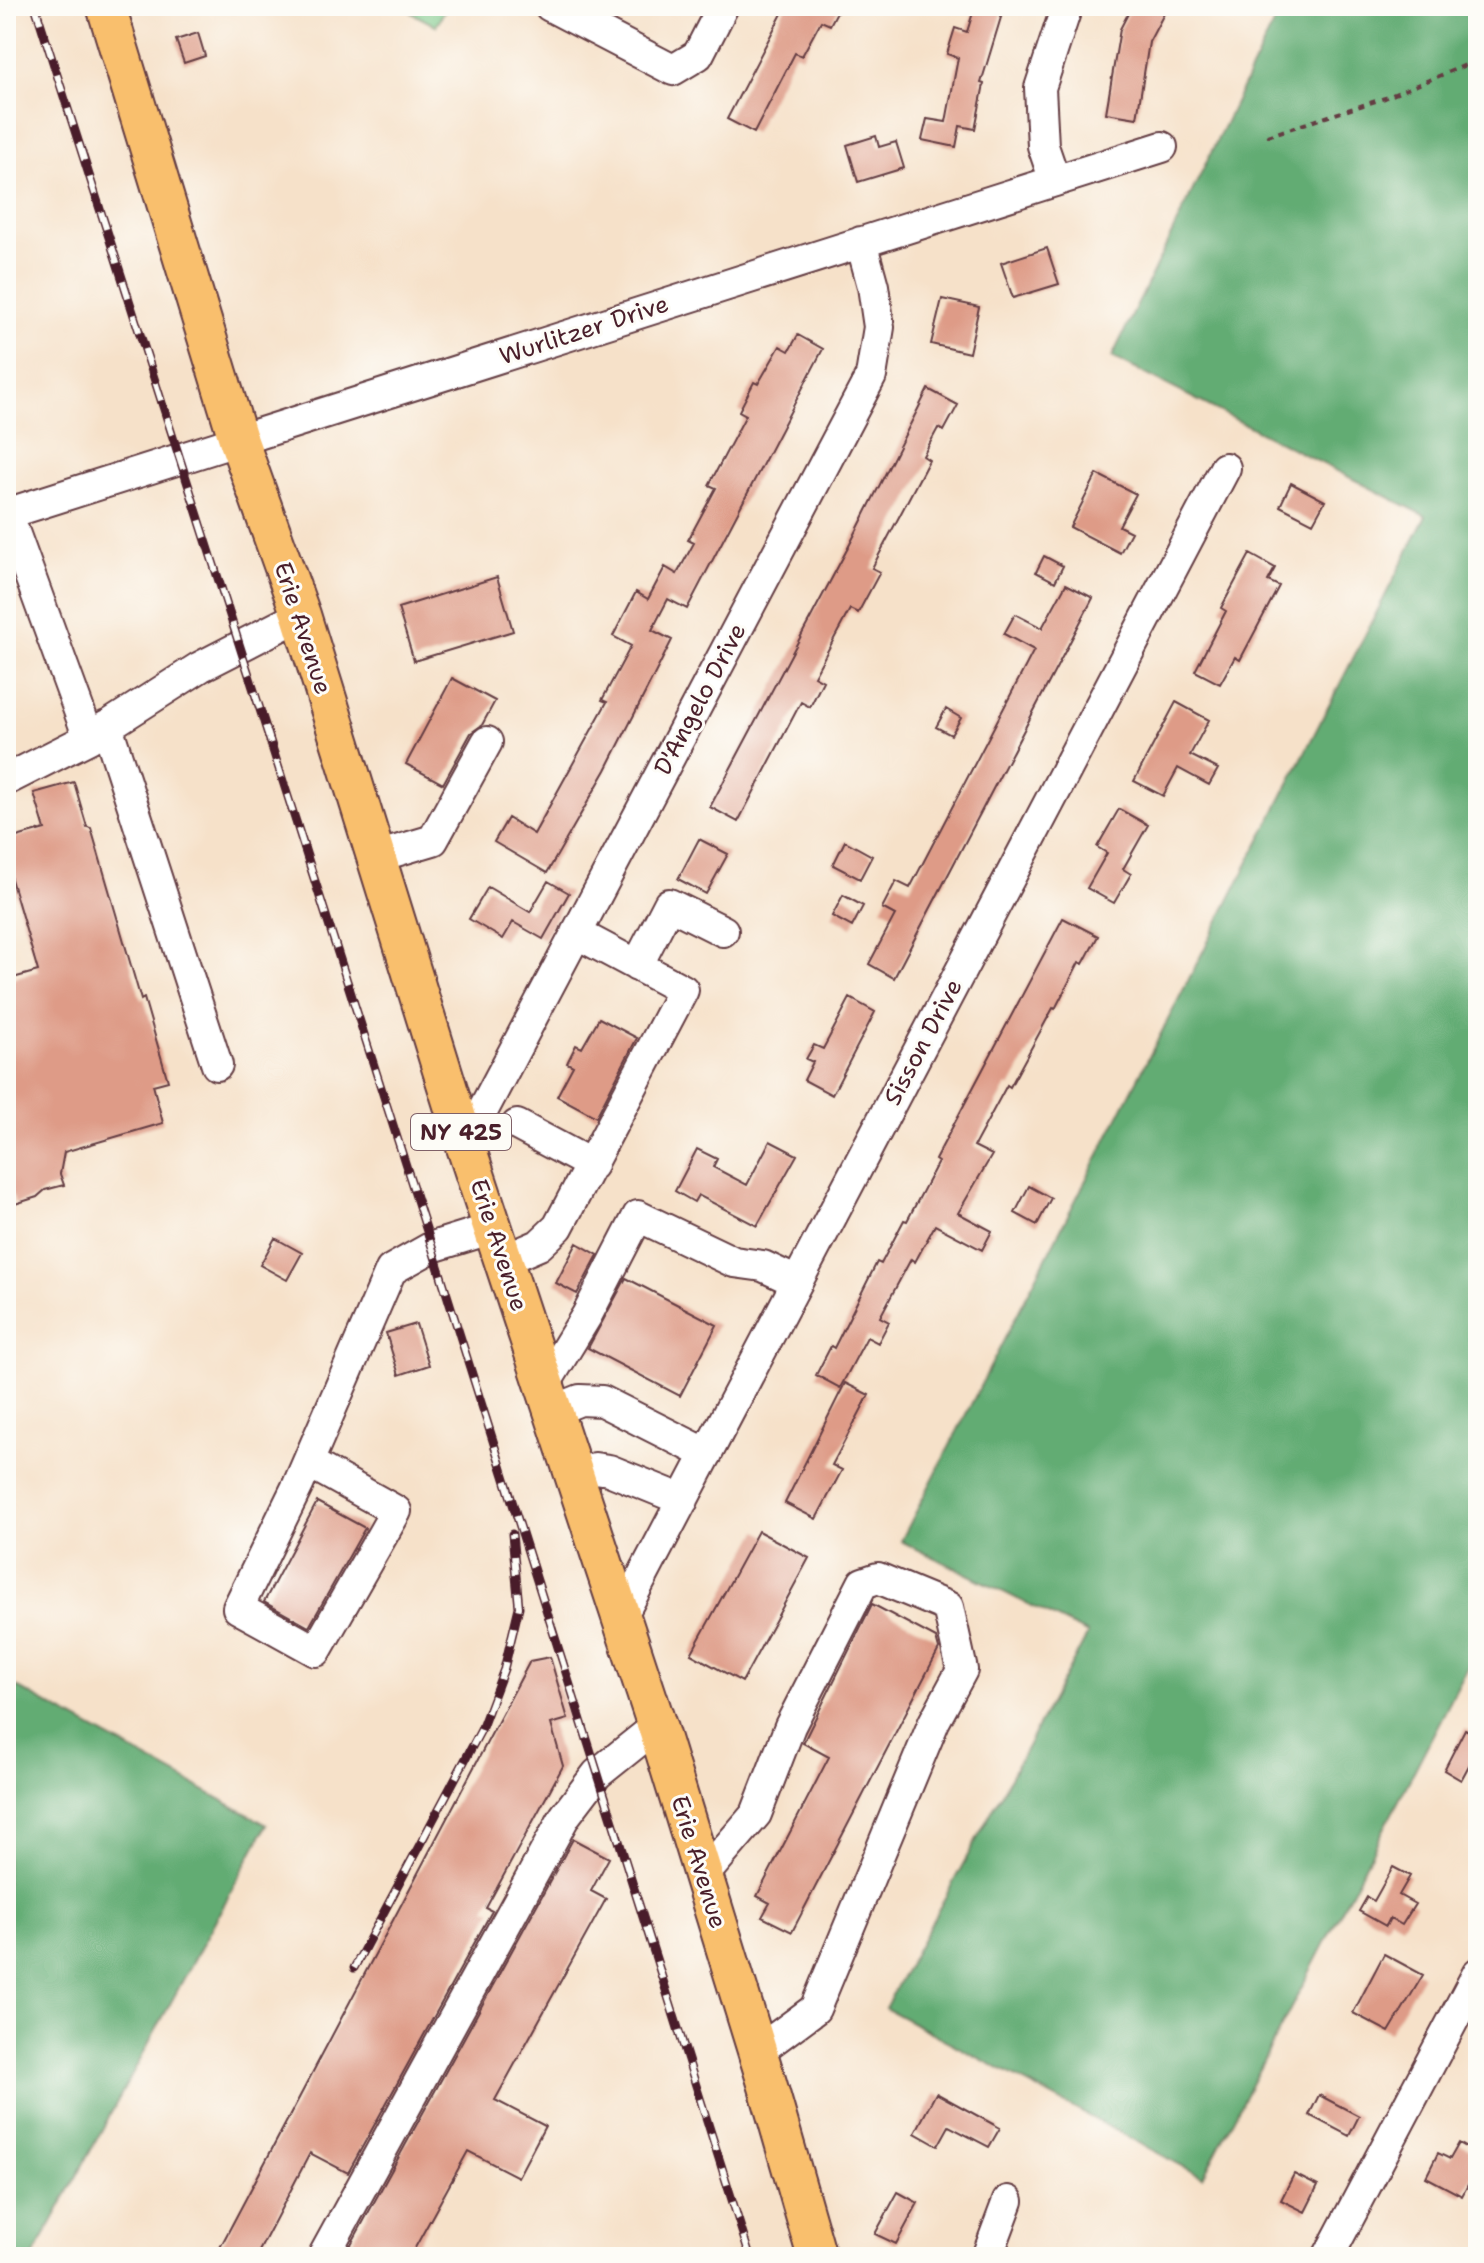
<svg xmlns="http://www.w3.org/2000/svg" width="1484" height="2263" font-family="'Shantell Sans',sans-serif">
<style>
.green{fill:#79c786;stroke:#627358;stroke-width:2}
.forest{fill:#62ac73;stroke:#56664f;stroke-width:2}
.building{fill:#de9b87}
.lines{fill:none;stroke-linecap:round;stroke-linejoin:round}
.minor-casing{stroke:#643c43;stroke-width:34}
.major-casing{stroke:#643c43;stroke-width:42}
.path{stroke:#643c43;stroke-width:4;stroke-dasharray:6 6;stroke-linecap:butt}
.minor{stroke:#fff;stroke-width:30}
.major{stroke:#f9bf6d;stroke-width:38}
.rail-casing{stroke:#4a1f2b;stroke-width:9}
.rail{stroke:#fdfcf7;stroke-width:6;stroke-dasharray:18;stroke-linecap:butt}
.labels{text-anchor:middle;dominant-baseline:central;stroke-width:6;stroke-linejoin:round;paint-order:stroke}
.shield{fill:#fdfcf7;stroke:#806168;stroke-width:2}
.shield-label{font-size:22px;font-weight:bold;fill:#4a1f2b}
.street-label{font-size:24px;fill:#4a1f2b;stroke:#fdfcf7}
</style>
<rect width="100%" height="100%" fill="#fdfcf7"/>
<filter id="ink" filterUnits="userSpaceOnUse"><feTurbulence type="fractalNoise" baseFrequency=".0125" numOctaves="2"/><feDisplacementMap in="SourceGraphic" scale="16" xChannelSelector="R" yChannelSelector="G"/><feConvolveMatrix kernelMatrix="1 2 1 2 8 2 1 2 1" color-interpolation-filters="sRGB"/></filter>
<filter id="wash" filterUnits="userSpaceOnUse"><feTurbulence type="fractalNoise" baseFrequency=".006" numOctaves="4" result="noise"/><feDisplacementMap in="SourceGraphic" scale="32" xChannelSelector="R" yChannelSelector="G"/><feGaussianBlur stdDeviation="1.8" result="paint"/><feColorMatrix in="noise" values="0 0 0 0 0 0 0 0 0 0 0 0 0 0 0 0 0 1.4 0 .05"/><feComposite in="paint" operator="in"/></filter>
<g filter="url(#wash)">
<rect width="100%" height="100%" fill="#f6e1c9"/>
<path class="green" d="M416 6H447L436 26 412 13Z"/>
<path class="forest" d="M1282 6H1478V1648L1203 2177 885 2008 1088 1634 901 1541 1426 516 1112 357Z
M6 1681 267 1825 33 2257H6Z"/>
<g id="blocks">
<path class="building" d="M786 6H840L830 25 821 21 802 56 795 53 754 133 727 119Z
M975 6 1002 14 981 83 984 84 975 129 960 126 956 147 922 140 927 119 946 122 958 58 947 54 955 28 967 32Z
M1132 6H1168L1149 42 1137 118 1106 113 1120 29Z
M198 33 205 56 184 63 176 40Z
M876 136 879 147 896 142 904 168 858 182 847 145Z
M1047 248 1059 284 1013 298 1001 263Z
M942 299 979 307 969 353 931 344Z
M798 335 823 349 687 609 668 599 652 630 672 640 606 770 547 873 494 842 508 818 534 834 607 702 602 700 631 646 613 636 636 592 648 599 665 567 677 574 694 543 688 540 716 488 709 485 746 415 739 411 754 382 758 384 780 346 789 351Z
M928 389 958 405 944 431 938 428 923 456 929 460 872 568 880 572 858 613 850 609 814 676 823 681 810 707 801 702 738 822 710 807 850 544Z
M1097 474 1136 494 1119 526 1131 532 1120 553 1070 527Z
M1291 483 1325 501 1313 523 1280 506Z
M1250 554 1275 568 1268 581 1279 586 1240 660 1235 657 1220 684 1195 671 1226 611 1221 608Z
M1044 556 1063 566 1055 582 1036 572Z
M497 577 513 631 414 661 398 608Z
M1066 584 1093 598 894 978 869 964 895 915 882 908 896 881 910 888 1034 650 1004 634 1015 614 1042 628Z
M452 678 495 701 482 725 471 733 443 784 406 764Z
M1176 702 1209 720 1190 755 1218 769 1209 785 1178 768 1163 796 1134 781Z
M946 709 961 718 951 735 936 727Z
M74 782 87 827 91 828 141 1000 144 998 168 1081 153 1085 163 1123 64 1152 60 1174 64 1185 45 1190 37 1197 15 1204 6 1172V980L38 971 6 862V840L45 829 34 793Z
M1119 809 1148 825 1123 869 1131 874 1114 903 1087 888 1107 853 1097 847Z
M699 839 728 854 706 894 678 879Z
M845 841 872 856 860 879 833 865Z
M548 881 569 893 543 939 513 922 503 939 469 919 488 887 530 912Z
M843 895 863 906 852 927 832 916Z
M1063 918 1098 936 1083 964 1079 962 1055 1009 1053 1008 1010 1087 1007 1085 974 1146 992 1155 958 1213 992 1231 982 1250 935 1225 915 1262 911 1259 880 1317 889 1322 878 1343 867 1337 840 1388 816 1375 831 1346 834 1348 877 1262 881 1264 904 1220 907 1221 938 1162 935 1160Z
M850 998 875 1012 832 1095 804 1080 813 1062 806 1059 814 1045 823 1049Z
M599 1018 637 1038 596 1117 557 1096 573 1066 567 1063 576 1045 582 1048Z
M770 1141 797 1155 757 1226 698 1195 694 1202 675 1191 697 1149 717 1159 713 1167 747 1185Z
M1029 1186 1051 1198 1037 1225 1015 1213Z
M275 1238 302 1253 287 1280 260 1265Z
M577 1243 598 1255 577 1294 556 1283Z
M626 1278 717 1325 680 1396 588 1348Z
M416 1324 429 1365 399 1375 386 1333Z
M845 1383 869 1395 832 1465 842 1470 816 1519 785 1503Z
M317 1502 365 1528 309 1627 264 1602Z
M758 1531 809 1558 742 1682 691 1654Z
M872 1604 936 1638 939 1649 792 1932 762 1917 770 1903 757 1896 829 1757 803 1743Z
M550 1657 568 1719 551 1724 563 1766 486 1908 492 1911 348 2173 310 2153 256 2257H215L530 1661Z
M1465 1729 1478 1736V1761L1473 1758 1461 1780 1444 1770Z
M573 1839 609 1858 591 1891 606 1899 495 2100 545 2126 518 2177 468 2151 410 2257H344Z
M1393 1867 1410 1876 1399 1895 1415 1904 1402 1925 1390 1918 1386 1926 1359 1911 1367 1897 1374 1901Z
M1384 1954 1423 1975 1389 2032 1353 2013Z
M936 2093 1000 2128 989 2147 949 2126 938 2146 915 2133Z
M1319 2095 1359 2116 1349 2136 1309 2115Z
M1459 2143 1478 2154V2166L1462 2196 1426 2177 1438 2153 1450 2159Z
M1294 2174 1318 2186 1305 2212 1281 2200Z
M898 2192 918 2203 896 2244 875 2234Z"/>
</g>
</g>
<g filter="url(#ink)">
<use href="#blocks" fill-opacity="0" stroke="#643c43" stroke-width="2"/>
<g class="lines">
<defs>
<path id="minor" d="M550 6 673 70 698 55 723 6
M1055 181 1043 146 1040 88 1067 6
M7 513 89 738 200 667 301 615
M6 514 1162 147
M107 726 217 1065
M6 780 89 738
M376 857 433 840 487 742
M637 966 669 904 723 931
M517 1125 592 1165
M465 1144 871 376 879 327 873 286 861 242
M504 1260 539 1245 558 1227 683 990 576 933
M545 1384 587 1315 638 1216 734 1262 763 1266 797 1282
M553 1411 580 1400 602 1401 707 1454
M308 1462 396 1511 316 1651 238 1608 298 1485 391 1270 432 1247 493 1228
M574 1474 595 1468 609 1470 683 1500
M621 1617 1225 468
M703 1876 756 1814 790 1726 863 1583 878 1578 948 1607 962 1670 934 1722 815 2009 757 2052
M323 2257 565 1816 597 1774 657 1726
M987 2257 1008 2201
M1328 2257 1478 1973"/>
<path id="major" d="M106 6 238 439 301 615 465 1144 657 1726 767 2083 817 2257"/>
</defs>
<use href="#minor" class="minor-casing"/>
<use href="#major" class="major-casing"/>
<path class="path" d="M1267 136 1385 98 1478 60"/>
<use href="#minor" class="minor"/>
<use href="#major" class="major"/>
<defs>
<path id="rail" d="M35 6 432 1247 750 2257
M354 1968 481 1730 504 1669 519 1607 512 1534"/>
</defs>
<use href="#rail" class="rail-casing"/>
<use href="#rail" class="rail"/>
</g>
</g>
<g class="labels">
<rect class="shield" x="411" y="1114" width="100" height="36" rx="6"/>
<g class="shield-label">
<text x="461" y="1132">NY 425</text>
</g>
<g class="street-label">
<text transform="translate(584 330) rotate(-18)">Wurlitzer Drive</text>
<text transform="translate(303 628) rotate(72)">Erie Avenue</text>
<text transform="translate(700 699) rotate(-62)">D'Angelo Drive</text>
<text transform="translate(923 1042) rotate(-62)">Sisson Drive</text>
<text transform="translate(499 1245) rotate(72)">Erie Avenue</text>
<text transform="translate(699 1862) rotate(73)">Erie Avenue</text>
</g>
</g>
<rect width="1484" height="2263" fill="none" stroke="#fdfcf7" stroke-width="32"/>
</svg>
